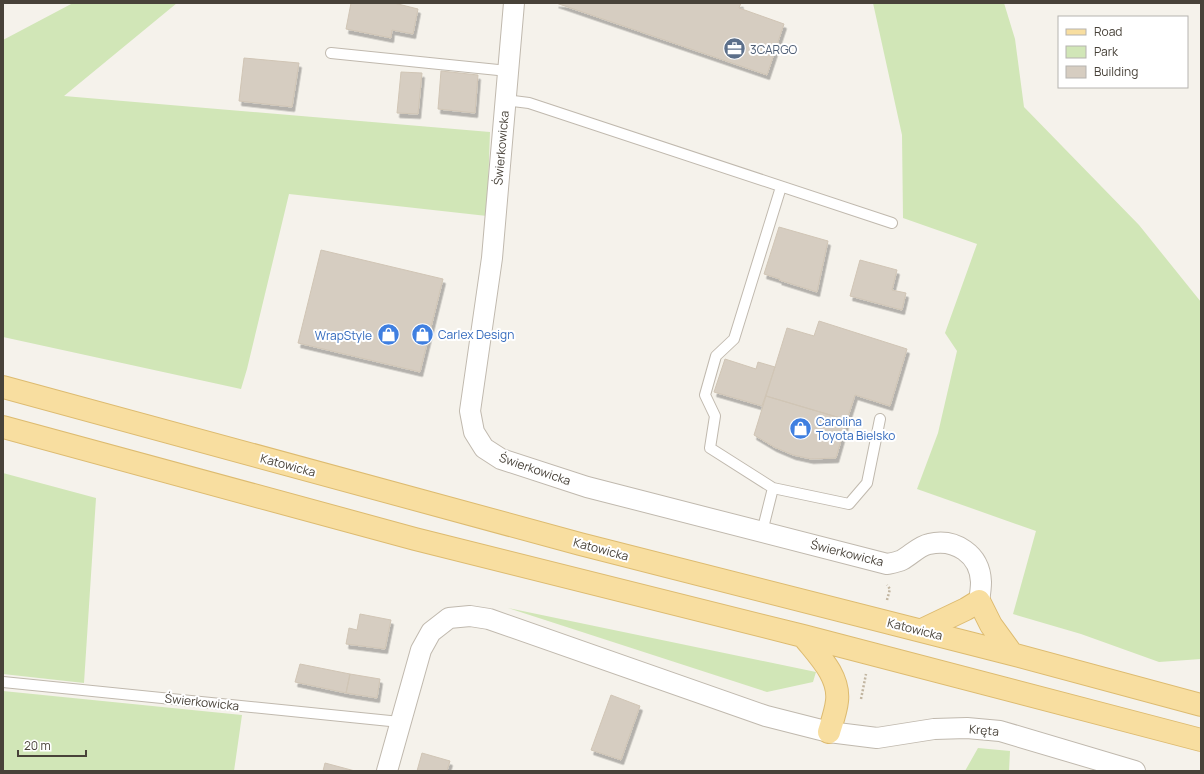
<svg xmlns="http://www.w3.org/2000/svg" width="1204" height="774" font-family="Manrope,sans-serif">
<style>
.green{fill:#d1e6b7}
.building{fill:#d6cdc1;stroke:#d0c5b5;filter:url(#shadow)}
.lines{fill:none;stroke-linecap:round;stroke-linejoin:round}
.service-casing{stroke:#c0b9ae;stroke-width:12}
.minor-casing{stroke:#c0b9ae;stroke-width:22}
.primary-casing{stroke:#ddbb70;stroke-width:24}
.path{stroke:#c1b5a0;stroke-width:2.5;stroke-dasharray:2 2;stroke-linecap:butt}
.service{stroke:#fff;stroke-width:10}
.minor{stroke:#fff;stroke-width:20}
.primary{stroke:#f8dea0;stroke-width:22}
.labels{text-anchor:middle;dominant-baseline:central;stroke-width:4;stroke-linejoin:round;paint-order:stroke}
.service-label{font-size:12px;fill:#4e5e75;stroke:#fff;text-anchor:start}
.street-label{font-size:12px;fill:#484239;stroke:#fff}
.shop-label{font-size:12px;fill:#366cbe;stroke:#fff;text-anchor:start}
</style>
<defs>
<filter id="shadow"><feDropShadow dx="2.5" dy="4.5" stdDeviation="0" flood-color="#0004"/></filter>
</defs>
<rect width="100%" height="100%" fill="#f5f2eb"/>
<path class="green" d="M73 3H177L64 96 490 132 487 216 289 194 247 369 241 389 3 337V40Z
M873 3H1004L1015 39 1024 107 1139 225 1201 302V659L1159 662 1081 634 1013 614 1036 531 917 489 938 433 957 351 945 333 977 244 903 218 902 135Z
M3 473 96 498 84 683 3 674Z
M508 608 816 672 813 682 767 692Z
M3 691 242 715 234 771H3Z
M978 748 1010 751 1009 771H965Z"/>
<path class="building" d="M351 3H394L418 9 413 34 392 30 391 38 346 29Z
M556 3H741L739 8 784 24 767 75Z
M244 58 299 63 292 107 239 101Z
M441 71 478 75 475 113 438 109Z
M401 72 422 73 418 114 397 113Z
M779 227 828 241 817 292 779 280 780 279 764 274Z
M321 250 443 279 420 372 298 343Z
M860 260 897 270 892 290 906 293 902 310 850 296Z
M819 321 907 349 890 406 855 395 847 420 766 396 787 328 814 336Z
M725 359 756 369 758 362 775 367 762 406 714 392Z
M766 396 847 420 836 458 811 459 793 455 774 447 754 435Z
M360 614 391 620 385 649 346 644 349 628 357 630Z
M300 664 350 674 346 693 295 682Z
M350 674 380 679 377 698 346 693Z
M611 695 640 706 621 760 591 750Z
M422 753 450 761 447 771H417Z
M325 763 355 771H323Z"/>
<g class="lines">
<defs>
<path id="service" d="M331 53 508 71
M505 100 529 103 892 223
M773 488 849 504 867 483 880 419
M762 532 773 488 710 448 715 416 705 395 716 356 734 339 781 187
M3 682 400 722"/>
<path id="minor" d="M514 3 492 258 470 411 474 432 484 448 501 459 587 487 887 564C892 563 898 562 902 560 911 555 919 546 929 544 955 538 980 554 981 582 981 588 980 595 979 601
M387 771 421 650 431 632 449 618 470 616 489 619 766 716 829 732 877 738 934 729 967 728 1000 731 1135 771"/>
<path id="primary" d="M3 387 580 544 1012 654 1201 705
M3 427 415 539 803 636 1201 740
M922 630 966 609 979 601 991 625 1012 654
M803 636C818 655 840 676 837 701 836 711 832 722 829 732"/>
</defs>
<use href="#service" class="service-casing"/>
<use href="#minor" class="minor-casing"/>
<use href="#primary" class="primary-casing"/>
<path class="path" d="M887 600 890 589 887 585
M861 699 866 674"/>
<use href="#service" class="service"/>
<use href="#minor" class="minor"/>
<use href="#primary" class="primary"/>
</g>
<defs>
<symbol id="office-disc" viewBox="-11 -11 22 22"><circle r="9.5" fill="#5c6f8a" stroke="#fff"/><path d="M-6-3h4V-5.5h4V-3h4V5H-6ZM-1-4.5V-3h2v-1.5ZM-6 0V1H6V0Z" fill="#fff"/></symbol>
<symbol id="shop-disc" viewBox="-11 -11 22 22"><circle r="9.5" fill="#3f7fe0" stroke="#fff"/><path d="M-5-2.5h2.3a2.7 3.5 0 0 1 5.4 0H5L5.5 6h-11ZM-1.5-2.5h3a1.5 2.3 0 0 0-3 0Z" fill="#fff"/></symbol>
</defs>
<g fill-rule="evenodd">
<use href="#office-disc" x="722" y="36" width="25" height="25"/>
<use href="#shop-disc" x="410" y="322" width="25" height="25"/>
<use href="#shop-disc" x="376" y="322" width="25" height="25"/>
<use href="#shop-disc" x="788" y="416" width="25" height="25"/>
</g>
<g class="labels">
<g class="service-label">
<text x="750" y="49">3CARGO</text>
</g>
<g class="street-label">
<text transform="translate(501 148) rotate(-85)">Świerkowicka</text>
<text transform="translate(288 465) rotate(15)">Katowicka</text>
<text transform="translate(535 469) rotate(19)">Świerkowicka</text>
<text transform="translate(601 549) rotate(15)">Katowicka</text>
<text transform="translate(847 553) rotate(14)">Świerkowicka</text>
<text transform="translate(915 629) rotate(14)">Katowicka</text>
<text transform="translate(202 702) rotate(6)">Świerkowicka</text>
<text transform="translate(984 730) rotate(5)">Kręta</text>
</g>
<g class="shop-label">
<text x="438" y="334">Carlex Design</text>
<text x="372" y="335" text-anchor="end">WrapStyle</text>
<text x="816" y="421">Carolina<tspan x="816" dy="14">Toyota Bielsko</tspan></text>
</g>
</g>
<rect width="1204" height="774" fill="none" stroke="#484239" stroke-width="8"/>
<rect x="1058" y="16" width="130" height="72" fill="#ffffff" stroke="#b6b3b0"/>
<rect x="1066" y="29" width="20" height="6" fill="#f8dea0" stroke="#b6b3b0"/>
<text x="1094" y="36" font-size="12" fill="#484239">Road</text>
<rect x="1066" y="46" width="20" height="12" fill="#d1e6b7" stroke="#b6b3b0"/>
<text x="1094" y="56" font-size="12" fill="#484239">Park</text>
<rect x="1066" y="66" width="20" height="12" fill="#d6cdc1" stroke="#b6b3b0"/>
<text x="1094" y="76" font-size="12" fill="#484239">Building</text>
<path d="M18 750v6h68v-6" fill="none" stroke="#484239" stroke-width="2"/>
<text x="24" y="750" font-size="12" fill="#484239" stroke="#ffffff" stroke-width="3" paint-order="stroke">20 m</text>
</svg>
